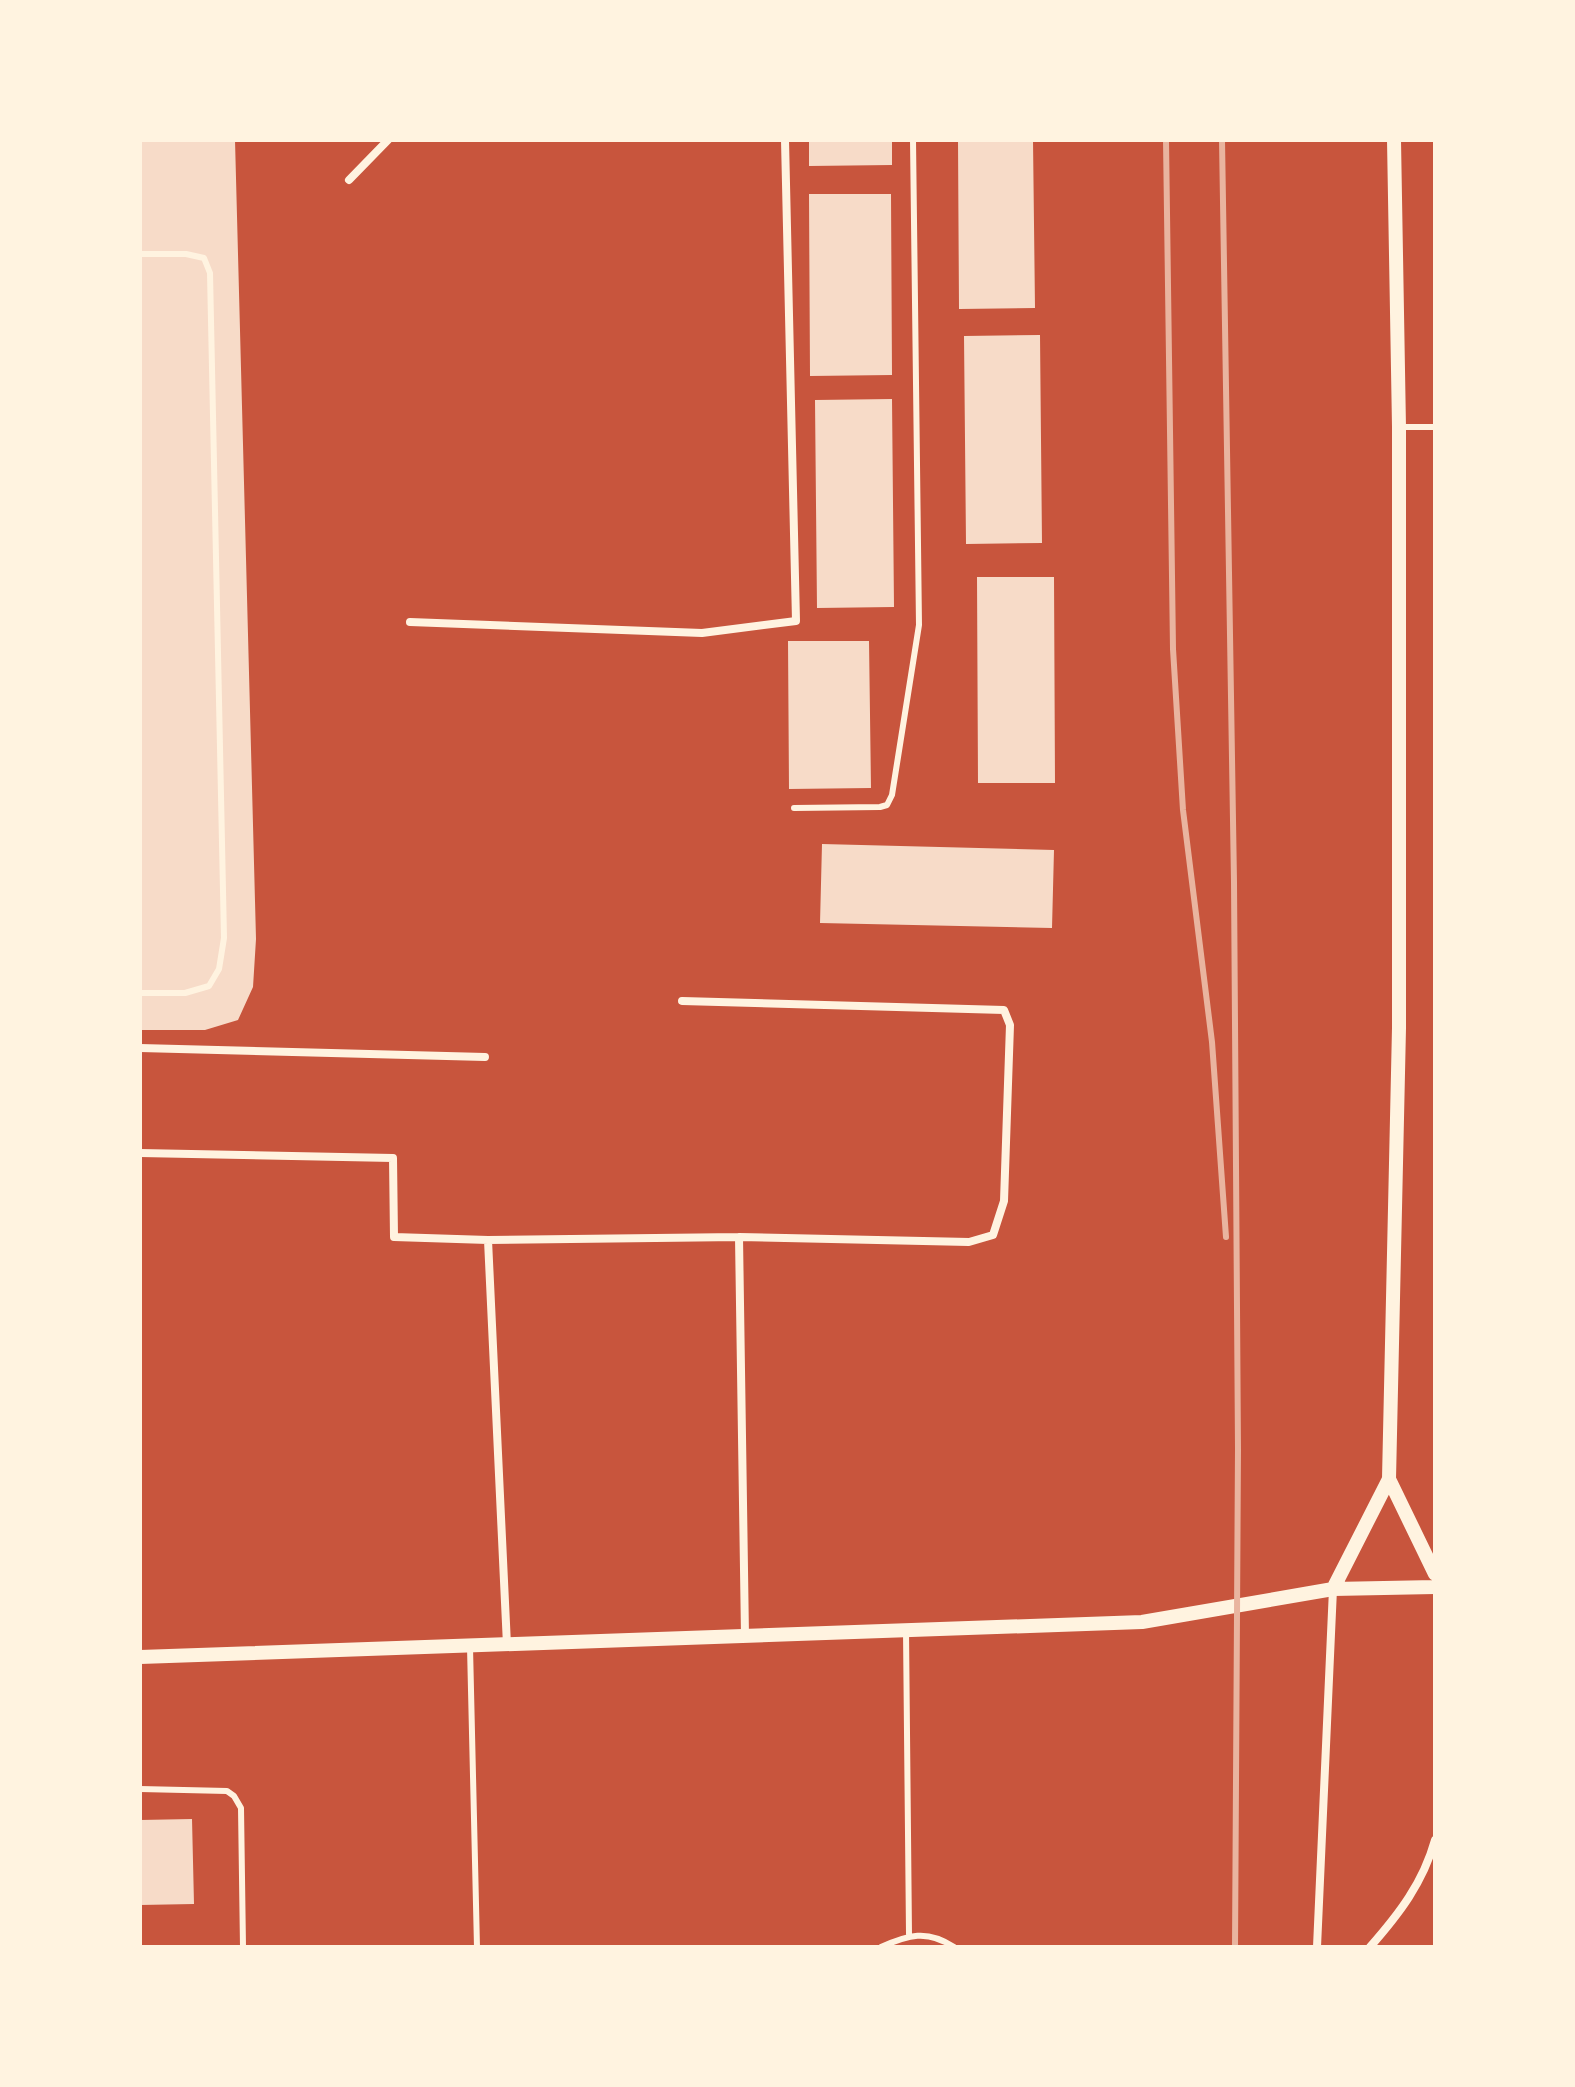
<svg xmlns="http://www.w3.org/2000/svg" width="1575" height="2087" font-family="Lato,sans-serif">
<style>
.building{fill:#f7dbc8}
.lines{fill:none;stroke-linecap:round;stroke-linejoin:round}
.service{stroke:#fff3e0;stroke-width:6}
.minor{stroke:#fff3e0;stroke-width:8}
.tertiary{stroke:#fff3e0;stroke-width:14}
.rail{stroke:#e9b49f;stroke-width:6}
</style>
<rect width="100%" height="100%" fill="#c8553d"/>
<path class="building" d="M140 140H235L256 939 253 987 238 1020 205 1030H140Z
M809 140H892V165L809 166Z
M958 140H1033L1035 308 959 309Z
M809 194H891L892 375 810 376Z
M1040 335 1042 543 966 544 964 336Z
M892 399 894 607 817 608 815 400Z
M977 577H1054L1055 783H978Z
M788 641H869L871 788 789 789Z
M822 844 1054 850 1052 928 820 923Z
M192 1819 194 1904 140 1905V1820Z"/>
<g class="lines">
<path class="service" d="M140 254H186L204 258 210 273 224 938 219 969 209 986 185 993H140
M1399 427H1435
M794 808 880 807 887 805 892 795 919 625 913 140
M906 1631 909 1934
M470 1647 477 1947
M140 1789 227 1791 234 1796 241 1808 243 1947
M881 1947C908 1935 927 1929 954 1947"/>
<path class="minor" d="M349 180 388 140
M410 622 702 633 796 621 785 140
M140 1048 485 1057
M140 1153 393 1158 394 1237 488 1240
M739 1237 745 1636
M507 1645 488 1240 739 1237 969 1242 993 1235 1004 1201 1010 1025 1004 1010 682 1001
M1317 1947 1333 1589
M1370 1947C1399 1914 1423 1883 1435 1840"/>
<path class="tertiary" d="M1394 140 1399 427V1028L1389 1479 1435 1574
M1333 1589 1389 1479
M140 1657 1142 1622 1333 1589 1435 1587"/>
<path class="rail" d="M1166 140 1173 649 1183 810 1212 1042 1226 1237
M1222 140 1234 882 1238 1449 1235 1947"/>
</g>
<rect width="1575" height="2087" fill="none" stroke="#fff3e0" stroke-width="284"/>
</svg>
